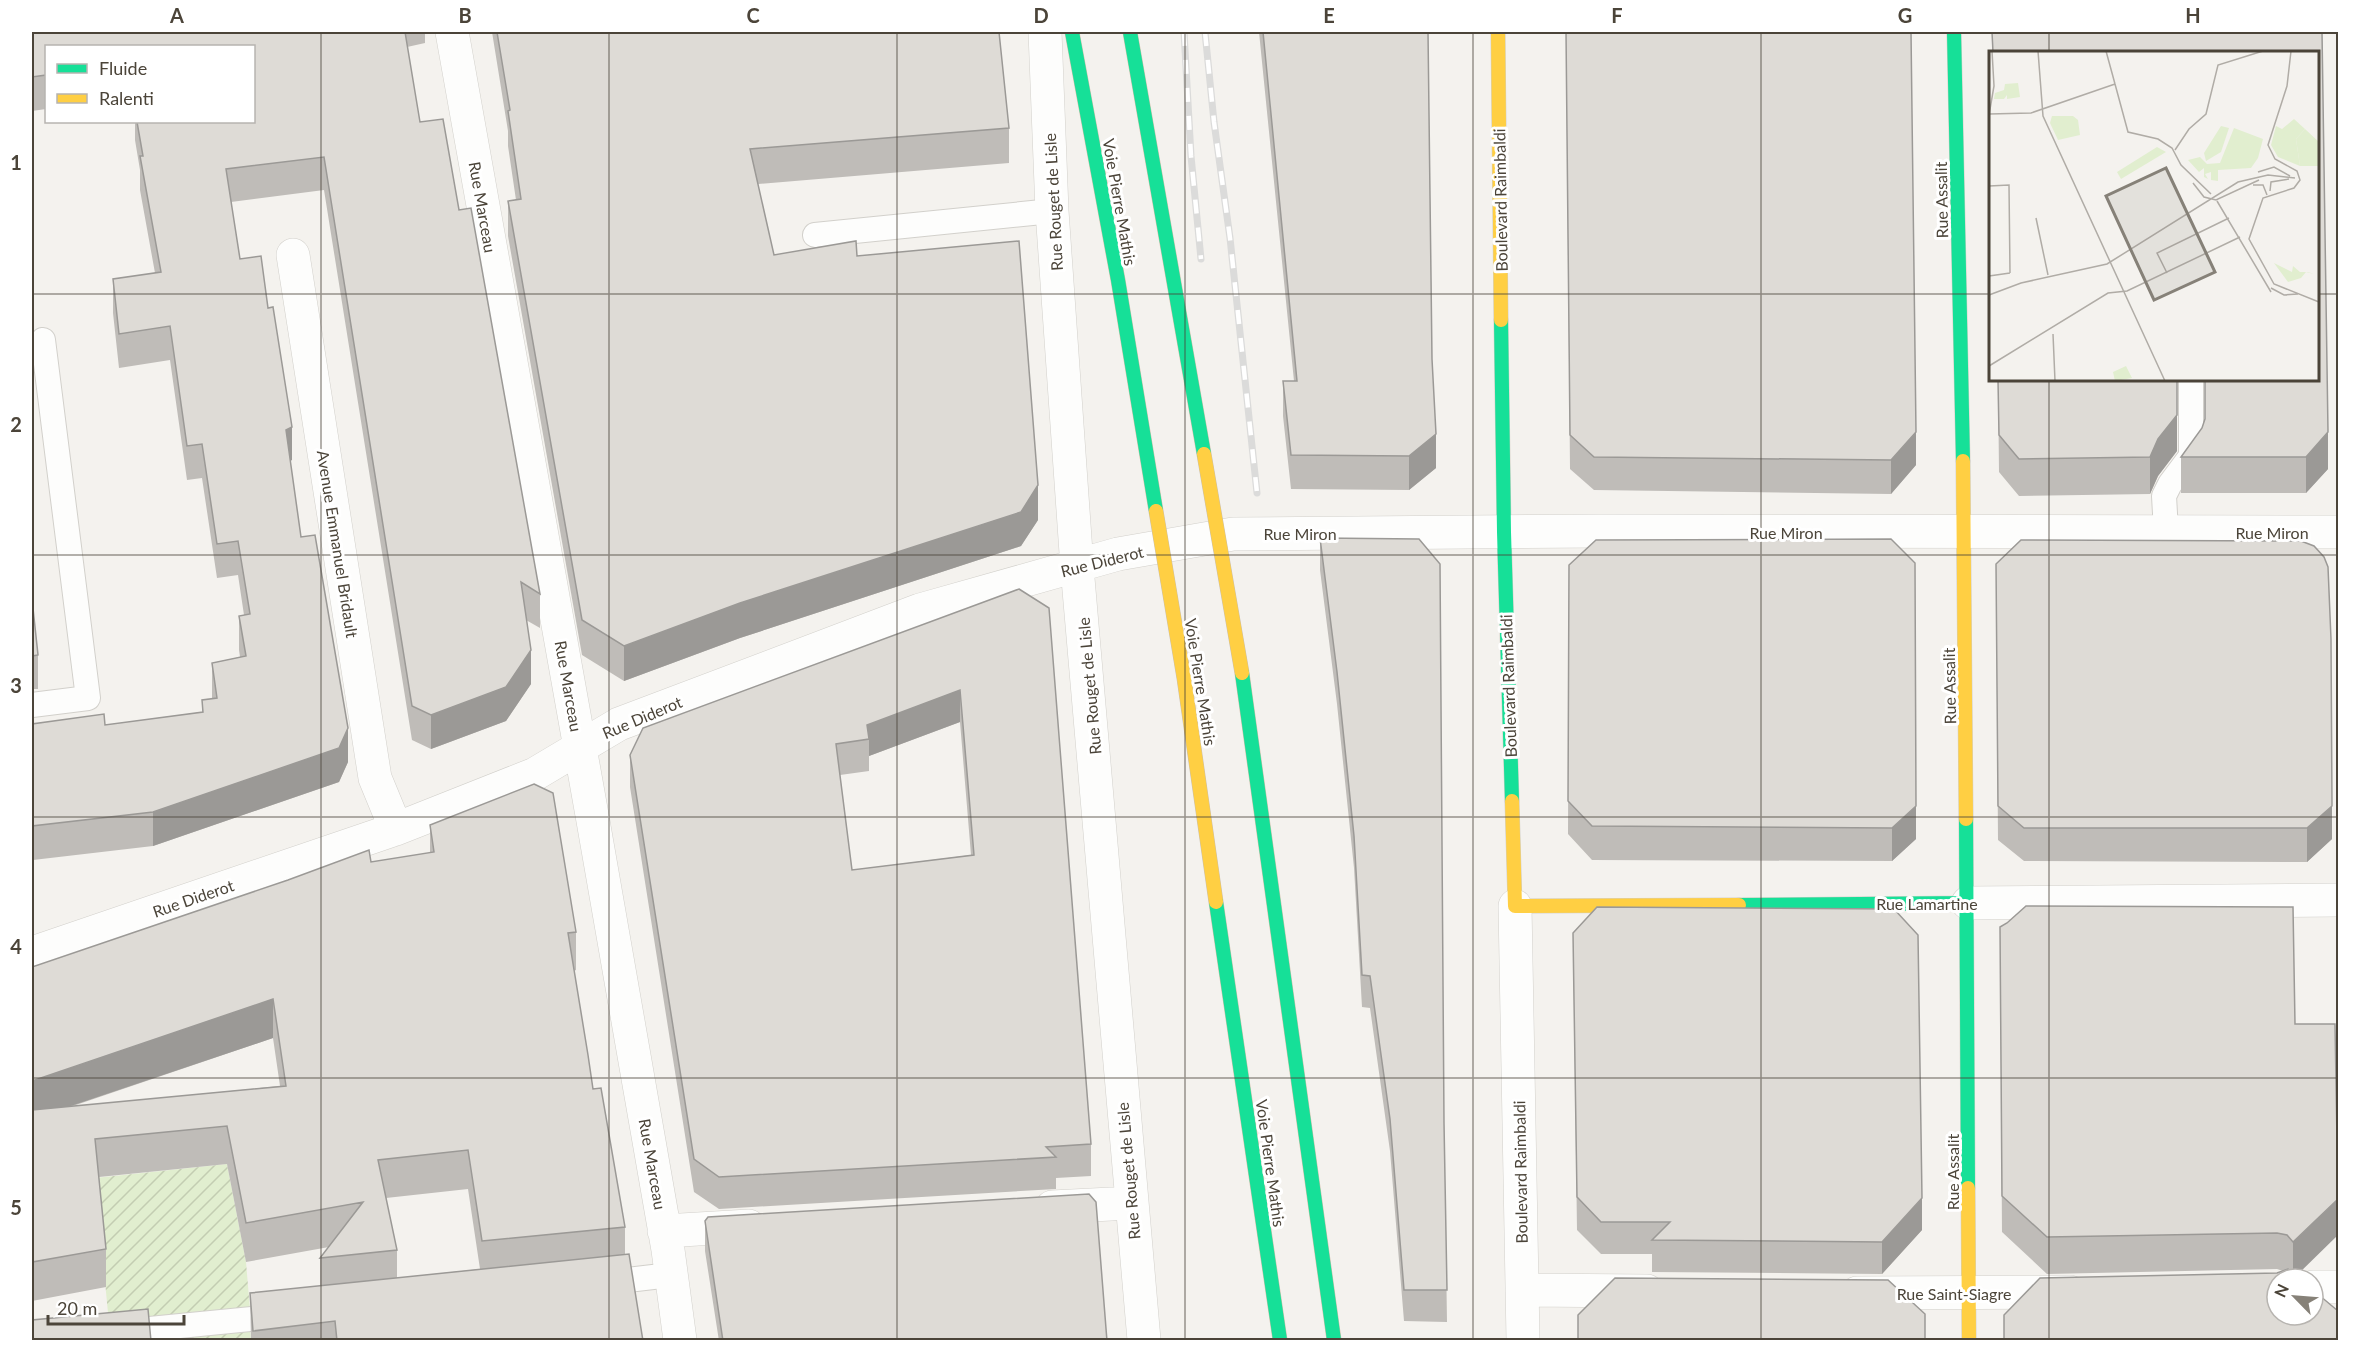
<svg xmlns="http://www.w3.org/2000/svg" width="2370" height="1372" font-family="Lato,sans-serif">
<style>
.garden{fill:url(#garden-furrows)}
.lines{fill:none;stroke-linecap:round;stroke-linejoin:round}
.lane-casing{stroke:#d2d0cb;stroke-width:26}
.street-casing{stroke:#d2d0cb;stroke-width:34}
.fast-casing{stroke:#d3cfc5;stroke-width:15}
.slow-casing{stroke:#d3cfc5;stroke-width:15}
.lane{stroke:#fdfdfc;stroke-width:24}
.street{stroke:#fdfdfc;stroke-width:33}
.fast{stroke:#16e098;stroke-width:14}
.slow{stroke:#ffcf43;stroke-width:14}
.rail-casing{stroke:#dbdbda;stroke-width:7}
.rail{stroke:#fff;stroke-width:4.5;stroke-dasharray:14;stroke-linecap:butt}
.fast-bridge-casing{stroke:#ccbfa9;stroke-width:15;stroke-linecap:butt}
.slow-bridge-casing{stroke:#ccbfa9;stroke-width:15;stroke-linecap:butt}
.fast-bridge{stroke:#16e098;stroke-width:14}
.slow-bridge{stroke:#ffcf43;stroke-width:14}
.wall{fill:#bfbcb8;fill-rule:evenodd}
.shaded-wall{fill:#9b9996}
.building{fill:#dedbd6;stroke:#9b9996;stroke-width:1.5;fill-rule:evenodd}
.grid{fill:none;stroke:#4b4439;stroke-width:1.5;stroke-opacity:0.55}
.labels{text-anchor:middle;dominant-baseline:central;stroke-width:6;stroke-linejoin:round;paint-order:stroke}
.street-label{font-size:16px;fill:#4b4439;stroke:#fff}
.inset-road{fill:none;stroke:#b0aca6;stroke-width:1.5}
.view{fill:#868178;fill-opacity:0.15;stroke:#868178;stroke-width:3}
.inset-edge{fill:none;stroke:#4b4439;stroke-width:3}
.neatline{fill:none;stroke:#4b4439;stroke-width:2}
.grid-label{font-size:20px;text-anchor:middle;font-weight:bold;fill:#4b4439}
</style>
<defs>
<pattern id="garden-furrows" width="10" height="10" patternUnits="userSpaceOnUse" patternTransform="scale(1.5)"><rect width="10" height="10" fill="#e1eecf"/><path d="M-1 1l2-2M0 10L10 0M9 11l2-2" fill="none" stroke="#c3cdb2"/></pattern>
</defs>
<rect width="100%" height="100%" fill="#f4f2ee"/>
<path class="garden" d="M227 1164 246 1262 250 1309 109 1323 95 1178Z
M250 1330 251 1340H147Z"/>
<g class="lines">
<defs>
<path id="lane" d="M815 235 1052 211
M2166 531 2164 496 2170 484 2191 456V380
M32 705 88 698 43 340
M602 1283 670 1275
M119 1332 281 1316"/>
<path id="street" d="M452 32 592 815 668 1250 680 1340
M1045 32 1052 211 1077 567 1144 1340
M293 255 375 778 396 829
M1968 903 2338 900
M1515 906 1523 1340
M32 953 396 829 535 774 619 724 920 610 1118 554 1233 534 1599 531 2338 532
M1052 1207 1131 1203
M664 1231 749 1226
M2313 1287H2338
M1522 1290 1647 1291
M1857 1293 2070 1292"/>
<path id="fast" d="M1954 32 1963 461
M1501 320 1504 532 1512 801
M1966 819 1968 1188
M1739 905 1968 903"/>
<path id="slow" d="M1498 32 1501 320
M1963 461 1966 819
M1512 801 1515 906 1739 905
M1968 1188 1969 1340"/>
</defs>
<use href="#lane" class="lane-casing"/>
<use href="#street" class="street-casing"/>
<use href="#fast" class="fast-casing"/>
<use href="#slow" class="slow-casing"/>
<use href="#lane" class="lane"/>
<use href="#street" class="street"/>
<use href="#fast" class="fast"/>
<use href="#slow" class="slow"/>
<defs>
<path id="rail" d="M1184 32 1191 156 1201 259
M1205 32 1214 122 1230 238 1257 493"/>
</defs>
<use href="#rail" class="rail-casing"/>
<use href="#rail" class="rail"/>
<defs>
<path id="fast-bridge" d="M1072 32 1118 280 1156 511
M1130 32 1204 454
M1242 673 1334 1340
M1216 902 1280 1340"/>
<path id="slow-bridge" d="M1204 454 1242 673
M1156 511 1184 678 1216 902"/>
</defs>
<use href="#fast-bridge" class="fast-bridge-casing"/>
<use href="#slow-bridge" class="slow-bridge-casing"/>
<use href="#fast-bridge" class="fast-bridge"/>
<use href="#slow-bridge" class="slow-bridge"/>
</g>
<path class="wall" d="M32 32H425V43L407 47 420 122 459 210 540 594V628L526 620 531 684 506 721 431 749 412 740 324 190 231 202 240 259 292 460 290 461 301 537 348 762 339 782 153 846 33 860V873H32V724L105 725 202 712V700L212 699V663L240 657 239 650V616L244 615 238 575 217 578 202 478 187 480 170 360 119 368 113 313V279L155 273 140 190V170L135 140V122H254V46H46V109L32 111Z
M492 32H999L1009 128V163L758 184 774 255 857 256 1038 520 1021 546 740 638 624 681 582 655 508 236V201L516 200 508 146V131Z
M1259 32H1428L1432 359 1436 468 1409 490 1291 489 1283 416V381H1294Z
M1566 32 1916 465 1891 494 1594 490 1570 469Z
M1992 32H2322L2328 469 2306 493H2181V457L2202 428 2318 52H1992Z
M1998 380H2177V451L2158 476 2150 494 2019 496 1999 472Z
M1320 538 1444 1123 1447 1322 1404 1321 1390 1151 1370 1008 1362 1007 1354 868 1337 704 1320 570Z
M1996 564 2332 839 2307 862 2024 861 1998 840Z
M1569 565 1916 839 1892 861 1592 860 1568 834Z
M1019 589 1091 1144V1176L1056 1178V1189L719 1209 694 1192 630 787V755ZM960 722 971 855 852 870 840 775 869 771V756Z
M32 599 38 655V689H32Z
M430 825 576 932V970L574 971 593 1089 625 1227V1254L643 1341H251L250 1293 320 1286V1258L329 1247 246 1262 227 1164 99 1177 106 1249V1287L32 1301V967L371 862 430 853ZM273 1038 280 1086 70 1107ZM468 1189 480 1269 397 1278V1250L386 1198Z
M2293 907 2296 1276 2277 1273 2283 1271 2277 1269 2047 1274 2002 1232 2000 927Z
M1573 933 1922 1230 1882 1274 1652 1272V1254H1601L1577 1230Z
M705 1221 1107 1341H719L705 1251Z"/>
<path class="shaded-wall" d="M2177 380V451L2158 476 2150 494V457Z
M292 427V460L286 463V430Z
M1916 432V465L1891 494V460Z
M2328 432V469L2306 493V457Z
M1436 434V468L1409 490V456Z
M1038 485V520L1021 546 740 638 624 681V646Z
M531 650V684L506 721 431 749V715Z
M960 690V722L869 756V739L867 725Z
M348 728V762L339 782 153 846V812Z
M1916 806V839L1892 861V828Z
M2332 806V839L2307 862V828Z
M273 999V1038L32 1119V1081Z
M1922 1198V1230L1882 1274V1242Z
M2338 1199V1235L2293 1279V1242Z"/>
<path class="building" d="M32 32H405L420 122 443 119 459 210 471 208 540 594 521 582 531 650 506 687 431 715 412 706 324 157 226 169 240 259 261 256 268 308 273 307 292 427 286 430 301 537 315 535 348 728 339 748 153 812 32 826 33 839H32V724L104 714 105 725 203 712 202 700 217 698 212 663 246 656 239 616 250 614 238 541 217 544 202 444 187 446 170 326 119 334 113 279 161 272 140 156H143L137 122H254V46H46V75L32 77Z
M497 32H999L1009 128 750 149 774 255 856 241 857 256 1019 241 1038 485 1021 512 740 603 624 646 582 620 508 201 521 199 508 111 510 110Z
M1263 32H1428L1432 359 1436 434 1409 456 1291 455 1283 381H1297Z
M1566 32H1911L1916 432 1891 460 1594 457 1570 435Z
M1992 32H2322L2328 432 2306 457H2181L2202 428 2205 419V380H2318V52H1993Z
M1998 380H2177V415L2158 439 2150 457 2019 459 1999 435Z
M1320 538 1419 539 1440 564 1444 1123 1447 1290H1404L1390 1119 1370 976 1362 975 1354 836 1337 672Z
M1891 539 1915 563 1916 806 1892 828 1592 826 1568 801 1569 565 1596 540Z
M2021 540 2301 541 2314 546 2324 557 2328 567 2331 639 2332 806 2307 828H2024L1998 806 1996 564Z
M1019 589 1049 608 1091 1144 1046 1147 1056 1157 719 1177 694 1159 630 755 643 728ZM960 690 974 855 852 870 836 744 869 739 867 725Z
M32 599 38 655 32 656Z
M534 784 553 793 576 932 568 933 588 1055 593 1089 601 1088 625 1227 482 1241 468 1150 378 1160 397 1250 320 1258 363 1202 246 1223 227 1126 95 1139 106 1249 32 1262V1110L286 1086 273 999 32 1081V967L288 880 369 850 371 862 434 852 430 825Z
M2026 906 2293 907 2295 1024H2335L2338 1199 2293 1242 2287 1235 2277 1233 2047 1237 2002 1196 2000 927 2007 923Z
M1597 907 1894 909 1918 935 1922 1198 1882 1242 1652 1240 1670 1222H1601L1577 1197 1573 933Z
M1089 1194 1096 1202 1107 1341H723L705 1221 708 1217Z
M629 1254 643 1341H337L335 1321 253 1331 250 1293Z
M2288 1269 2300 1279H2277V1315H2313V1290L2338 1311V1341H2004V1315L2040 1278 2277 1273Z
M1615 1278 1888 1280 1925 1314V1341H1578V1315Z
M148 1309 151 1341H32V1320Z"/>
<path class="grid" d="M321 32V1340M609 32V1340M897 32V1340M1185 32V1340M1473 32V1340M1761 32V1340M2049 32V52M32 294H1990M2318 294H2338M2049 380V1340M32 555H2338M32 817H2338M32 1078H2338"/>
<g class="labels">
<g class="street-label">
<text transform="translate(1500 200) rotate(-91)">Boulevard Raimbaldi</text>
<text transform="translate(1941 200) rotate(-91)">Rue Assalit</text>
<text transform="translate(1053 202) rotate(-93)">Rue Rouget de Lisle</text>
<text transform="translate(1120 202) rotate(80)">Voie Pierre Mathis</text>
<text transform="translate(483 207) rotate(80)">Rue Marceau</text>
<text x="1786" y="532">Rue Miron</text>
<text x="2272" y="532">Rue Miron</text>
<text x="1300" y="533">Rue Miron</text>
<text transform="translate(338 544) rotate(81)">Avenue Emmanuel Bridault</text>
<text transform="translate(1102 561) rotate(-14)">Rue Diderot</text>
<text transform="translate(1201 682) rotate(81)">Voie Pierre Mathis</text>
<text transform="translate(569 686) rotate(80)">Rue Marceau</text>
<text transform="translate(1089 686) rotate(-95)">Rue Rouget de Lisle</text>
<text transform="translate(1508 686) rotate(-92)">Boulevard Raimbaldi</text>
<text transform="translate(1949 686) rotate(-91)">Rue Assalit</text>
<text transform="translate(642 717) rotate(-23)">Rue Diderot</text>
<text transform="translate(193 898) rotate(-19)">Rue Diderot</text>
<text x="1927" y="903">Rue Lamartine</text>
<text transform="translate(1271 1163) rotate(82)">Voie Pierre Mathis</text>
<text transform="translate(653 1164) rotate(80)">Rue Marceau</text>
<text transform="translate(1128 1171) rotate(-95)">Rue Rouget de Lisle</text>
<text transform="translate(1520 1172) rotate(-91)">Boulevard Raimbaldi</text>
<text transform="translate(1952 1172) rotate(-90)">Rue Assalit</text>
<text x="1954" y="1293">Rue Saint-Siagre</text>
</g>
</g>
<g transform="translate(1989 51)">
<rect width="330" height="330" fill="#f4f2ee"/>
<path d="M63 65H84L89 69 91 84 69 89 61 72ZM316 78 330 91V115H311L307 88ZM137 315 143 327 126 330 124 321Z" fill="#e1eecf"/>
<path d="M16 33 29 32 31 46 18 48V44L15 48H5L6 42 15 39ZM305 68 316 78 307 88 311 115 289 106 282 94 287 75 293 78ZM232 75 240 77 232 101 217 110 215 102ZM245 77 274 88 269 107 262 117 229 119V130L222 129V121L216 123 219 128 215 126V117L210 121 199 109 211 106 218 113 231 112ZM168 96 177 101 132 128 128 121ZM285 212 303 221 304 215 311 221H319L325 223 317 221 312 227 299 231Z" fill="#e1eecf"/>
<path class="inset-road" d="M49 0 54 65 176 330M117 0 126 33M302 0 298 35 279 94 286 108 308 120 311 129 305 137 274 147 260 188 285 233 330 251M0 63 42 62 126 33 139 81 169 88 183 97 192 114 222 143M0 64 5 35 3 0M186 99 200 78 217 63 229 14 274 0M269 121 285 116 301 125M204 132 215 146 227 149 270 129M264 134H274L278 144M0 135 20 134 21 222M281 140 282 131 300 128M228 150 282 241M47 167 59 224M178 222 168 202 240 167M0 225 21 222M282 237 295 244 309 243M0 244 32 232 118 213 249 131 279 124 306 127M64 283 66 330M0 315 119 242 138 240 251 186"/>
<path class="view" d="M177 117 226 221 165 249 117 145Z"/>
<rect width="330" height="330" class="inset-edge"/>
</g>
<rect width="2370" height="1372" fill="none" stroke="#ffffff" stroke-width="66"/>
<rect x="45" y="45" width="210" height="78" fill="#ffffff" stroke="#b7b4b0" stroke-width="1.5"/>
<rect x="57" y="64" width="30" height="9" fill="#16e098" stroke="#b7b4b0" stroke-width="1.5"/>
<text x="99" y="75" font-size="18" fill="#4b4439">Fluide</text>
<rect x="57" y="94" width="30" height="9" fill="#ffcf43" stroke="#b7b4b0" stroke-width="1.5"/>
<text x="99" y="105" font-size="18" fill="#4b4439">Ralenti</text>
<g transform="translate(2295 1297) rotate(295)"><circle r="28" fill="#ffffff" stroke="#b7b4b0" stroke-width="1.5"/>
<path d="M0-4.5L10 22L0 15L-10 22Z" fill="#868178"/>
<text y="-9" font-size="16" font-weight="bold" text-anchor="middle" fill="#4b4439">N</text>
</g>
<path d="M48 1315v9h136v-9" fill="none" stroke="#4b4439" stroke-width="3"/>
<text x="57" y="1315" font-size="18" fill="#4b4439" stroke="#ffffff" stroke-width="4.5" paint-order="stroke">20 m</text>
<rect x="33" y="33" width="2304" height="1306" class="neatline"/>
<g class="grid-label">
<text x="177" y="23">A</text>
<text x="465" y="23">B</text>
<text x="753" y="23">C</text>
<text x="1041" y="23">D</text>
<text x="1329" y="23">E</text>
<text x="1617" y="23">F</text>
<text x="1905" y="23">G</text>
<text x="2193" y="23">H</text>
<text x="16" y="170">1</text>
<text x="16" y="432">2</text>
<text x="16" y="693">3</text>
<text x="16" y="954">4</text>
<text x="16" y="1215">5</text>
</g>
</svg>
